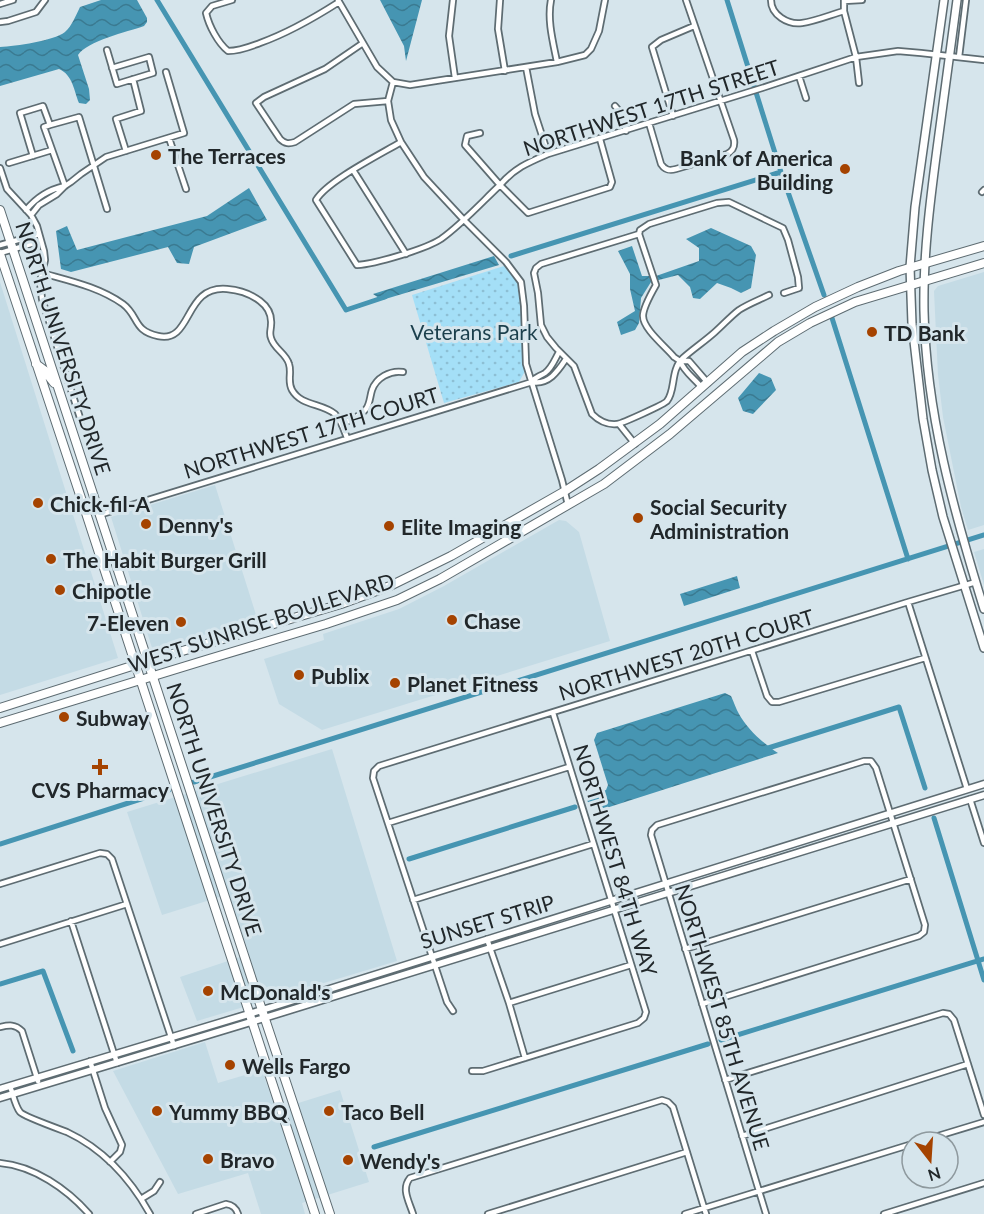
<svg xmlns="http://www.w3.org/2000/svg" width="984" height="1214" font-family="Lato,sans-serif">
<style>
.built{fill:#c4dbe5}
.park{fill:url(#park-dots)}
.water{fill:url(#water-waves)}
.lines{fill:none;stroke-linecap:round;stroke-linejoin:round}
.canal{stroke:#4695b2;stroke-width:5}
.minor-casing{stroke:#5e6c72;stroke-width:8}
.tertiary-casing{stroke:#5e6c72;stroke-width:9}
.secondary-casing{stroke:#5e6c72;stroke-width:10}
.primary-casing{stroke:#5e6c72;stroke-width:10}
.trunk-casing{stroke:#5e6c72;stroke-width:10}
.minor{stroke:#fff;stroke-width:4.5}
.tertiary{stroke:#fff;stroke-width:6}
.secondary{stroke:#fff;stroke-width:7}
.primary{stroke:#fff;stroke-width:8}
.trunk{stroke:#fff;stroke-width:8}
.poi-dot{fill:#a54300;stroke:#d6e5ec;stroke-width:2}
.labels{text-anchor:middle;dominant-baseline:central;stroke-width:6;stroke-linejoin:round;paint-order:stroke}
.street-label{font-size:21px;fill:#21272a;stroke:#d6e5ec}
.poi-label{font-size:21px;font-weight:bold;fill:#21272a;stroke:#d6e5ec;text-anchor:start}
.park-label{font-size:21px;fill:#1b3f4c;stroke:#d6e5ec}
</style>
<defs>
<pattern id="park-dots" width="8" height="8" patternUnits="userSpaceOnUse" patternTransform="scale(1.5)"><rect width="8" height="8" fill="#a4dff7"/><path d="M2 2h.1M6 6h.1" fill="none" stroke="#8dbfd4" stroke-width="1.8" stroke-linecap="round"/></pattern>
<pattern id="water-waves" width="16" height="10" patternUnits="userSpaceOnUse" patternTransform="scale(1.5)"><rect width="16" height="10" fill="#4695b2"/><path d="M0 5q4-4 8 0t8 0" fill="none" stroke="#3a7a91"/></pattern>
</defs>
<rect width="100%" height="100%" fill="#d6e5ec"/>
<path class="built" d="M984 272V525L968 530 961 507 943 417 938 375 934 291 938 286Z
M0 282 118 658 0 695Z
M215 485 257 618 153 651 111 517Z
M559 520 566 521 579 532 610 641 322 730 279 704 264 659 324 640 323 634 399 609 444 586Z
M984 549V585L974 552Z
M332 749 397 961 197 1021 180 977 249 954 229 894 162 915 127 812Z
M205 1042 218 1083 262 1070 276 1110 340 1090 369 1182 302 1203 305 1214H261L248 1173 178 1194 113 1071Z"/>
<path class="park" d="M504 266 518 282 520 293 524 373 519 382 444 403 412 295Z"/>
<path class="water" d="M101 0H137L147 18V22L144 26C127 32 87 41 78 55L89 89 90 100 86 104 79 103C74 91 73 75 59 69L0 86V47C16 46 53 41 65 32 72 26 76 15 80 7Z
M380 0H422L406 61 404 46Z
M249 188 267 220 194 247 189 264 177 263 168 247 71 272 61 269 56 231 67 226 77 250 207 216Z
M711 228 751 246 756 255 751 288 741 293 731 288 717 283 700 299 693 298 690 287 678 275 651 282 641 298 639 323 635 330 621 335 617 322 635 311 630 289V274L618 251 632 246 642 276H656L699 261V248L686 239Z
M494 256 499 265 382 300 373 294Z
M759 373 771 378 776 390 753 414 743 411 738 398Z
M737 576 740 588 684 606 680 594Z
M725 693 731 696C734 702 736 709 739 714 747 729 764 744 778 753L600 810C592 808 589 807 587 799L590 795 606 790 608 785 594 740 597 733Z"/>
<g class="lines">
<path class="canal" d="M157 0 346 310 385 297
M727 0 781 172 824 295
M511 256 781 172
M832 318 908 559
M765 749 899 707 925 788
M194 782 984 535
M934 818 984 980
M0 844 169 790
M409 859 575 807
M0 984 43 971 73 1051
M721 1040 984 959
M374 1147 708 1044"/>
<defs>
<path id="minor" d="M232 0 212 6 206 13C209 26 218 43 228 51 240 51 249 47 260 43 288 33 314 18 339 2
M338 0 377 67 393 82
M453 0 449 36 455 78
M500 0 498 29 505 71
M551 0C547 20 553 42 557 62
M771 0C771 15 788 25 802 23 816 21 830 15 844 11
M844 0V11L856 57 859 83
M844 1 862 0
M0 4 13 0
M0 22 8 21 36 12 45 0
M363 43 325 69 264 97 256 103 280 139C285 144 289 144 295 142L354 104 388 101
M107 50 117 84 153 73 149 57 112 68
M959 57 966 0
M526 67 535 114 548 154
M799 76 806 98
M393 82 388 101 391 120 401 142 424 177 463 219 506 262 521 282 524 306 526 364 562 480 568 505
M393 82 410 85 557 62 585 55 591 49 599 31 605 0
M615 106 621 113 626 131
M673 116 652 47 661 40 694 26
M649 123 661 164C665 170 669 171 676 169L727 154C733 151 735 147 734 140L686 0
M50 125 44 127 65 186
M480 133 467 136 465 145 500 185 528 213 610 187 612 182 600 139
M169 138 186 189
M401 142C381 154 327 181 316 200L357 265C375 264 426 249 441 239 462 224 481 203 500 185 515 168 527 163 548 154L762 88 856 57 898 51 921 53 984 60
M126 151 116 119 141 111 133 79
M33 156 20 113 43 106 50 125 79 117 107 209
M9 163 52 150
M0 168 7 189 31 215 37 226 44 251 45 260 40 282 42 299 81 421
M353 170 406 254
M982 192 984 190
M26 210C37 197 48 190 65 186
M31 215 39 205 57 194 65 186 71 182 81 174 106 157 184 133 166 72
M639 234 541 264 536 268 534 273 538 293 541 325 547 337 556 348 574 366 592 414C599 421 607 425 617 424 621 424 665 404 667 401 676 390 670 370 683 358 693 349 705 341 715 332 723 325 731 316 739 310 748 304 759 300 769 295
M639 234 640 230 649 224 717 203 729 202 783 228 788 240 798 277 799 288 784 293
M639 234 656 285C652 292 643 308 643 316 643 329 666 347 674 357L680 361H689L708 383
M0 245 39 234
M0 253 41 241
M42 273C70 281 99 287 123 304 139 316 133 331 158 336 193 344 183 285 227 289 239 290 251 294 260 301 268 307 272 315 271 325 271 330 269 333 271 338 274 349 286 353 289 364 292 373 287 381 292 390 301 406 322 403 335 414 341 420 344 430 347 438
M680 361C684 372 695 379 702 388
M532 382C536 376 539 377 545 373 552 368 555 359 559 352
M342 424C350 420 361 416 366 409 370 404 370 396 372 390 376 378 390 370 403 372
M619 424 635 444
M99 515 532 382C549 385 558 371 566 359
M908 602 967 789
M752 651 767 696 772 702H779L925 658
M970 799 984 843
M388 823 569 767
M0 884 100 853 107 854 112 859 174 1046
M413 900 593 844
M71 921 117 1063
M487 939 509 1003 525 1058
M0 944 127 904
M685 949 911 879
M509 1003 631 965
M702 1004 919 936 924 932 925 925 876 768 871 761H864L657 825 652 830 651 835 766 1214
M453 1011 447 1002 373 778 374 771 379 766 908 602 976 582
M0 1027C9 1025 15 1024 22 1031L38 1081
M90 1061 105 1108 122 1145 120 1152 110 1162
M472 1071H483L638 1023 644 1018 646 1012 553 713
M725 1080 943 1013 949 1014 954 1020 984 1115
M10 1086C13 1094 15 1106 20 1112 23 1116 59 1129 67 1132 103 1149 131 1180 150 1214
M742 1136 968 1064
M918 1142 984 1122
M0 1163C34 1166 67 1189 89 1214
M141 1199 154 1191 160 1182
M196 1214 226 1204C233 1205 236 1208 238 1214
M413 1214C409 1201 401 1189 410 1178L662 1100 668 1102 673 1107 706 1214
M488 1214 687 1152
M685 1214 912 1144
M884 1214 984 1183"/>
<path id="tertiary" d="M0 1089 272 1007 984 784
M0 1098 274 1015 984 795"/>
<path id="secondary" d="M944 0 915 207 910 267 912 324 923 419 932 470 943 517 984 648
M957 0C950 50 944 99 937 149 930 202 923 257 924 311 926 413 954 512 984 609"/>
<path id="primary" d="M0 210 258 998 330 1214
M0 254 84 507 315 1214
M36 364 44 370 54 383"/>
<path id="trunk" d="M0 708 135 665 341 604 390 586 451 556 565 491 599 469 660 424 742 352 774 331 815 307 858 287 899 271 984 246
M0 723 209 659 326 624 397 600 440 579 604 484 670 434 778 342 810 323 855 302 984 263"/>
</defs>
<use href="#minor" class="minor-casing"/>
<use href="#tertiary" class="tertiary-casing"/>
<use href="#secondary" class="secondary-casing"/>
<use href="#primary" class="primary-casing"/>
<use href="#trunk" class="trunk-casing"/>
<use href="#minor" class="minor"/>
<use href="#tertiary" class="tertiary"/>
<use href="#secondary" class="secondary"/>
<use href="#primary" class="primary"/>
<use href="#trunk" class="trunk"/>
</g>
<g class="poi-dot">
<circle cx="156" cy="155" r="6"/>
<circle cx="845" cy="169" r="6"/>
<circle cx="872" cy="332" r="6"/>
<circle cx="38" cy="503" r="6"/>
<circle cx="638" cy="518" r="6"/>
<circle cx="146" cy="524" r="6"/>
<circle cx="389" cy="526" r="6"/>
<circle cx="51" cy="559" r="6"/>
<circle cx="60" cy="590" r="6"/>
<circle cx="452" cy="620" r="6"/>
<circle cx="181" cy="622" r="6"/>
<circle cx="299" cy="675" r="6"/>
<circle cx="395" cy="683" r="6"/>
<circle cx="64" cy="717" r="6"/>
<path d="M97 758h6v6h6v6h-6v6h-6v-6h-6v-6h6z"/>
<circle cx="208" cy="991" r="6"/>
<circle cx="230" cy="1065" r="6"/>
<circle cx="157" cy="1111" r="6"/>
<circle cx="329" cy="1111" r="6"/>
<circle cx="208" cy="1159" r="6"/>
<circle cx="348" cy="1160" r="6"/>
</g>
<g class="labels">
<g class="street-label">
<text transform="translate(651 107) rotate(-18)">NORTHWEST 17TH STREET</text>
<text transform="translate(64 348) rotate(72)">NORTH UNIVERSITY DRIVE</text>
<text transform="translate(311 432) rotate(-17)">NORTHWEST 17TH COURT</text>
<text transform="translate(261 622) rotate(-18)">WEST SUNRISE BOULEVARD</text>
<text transform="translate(686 654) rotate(-17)">NORTHWEST 20TH COURT</text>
<text transform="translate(215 809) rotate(72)">NORTH UNIVERSITY DRIVE</text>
<text transform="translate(616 860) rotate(73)">NORTHWEST 84TH WAY</text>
<text transform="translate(487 921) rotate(-17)">SUNSET STRIP</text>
<text transform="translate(723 1017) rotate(73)">NORTHWEST 85TH AVENUE</text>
</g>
<g class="poi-label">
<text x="168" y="155">The Terraces</text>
<text x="833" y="157" text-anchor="end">Bank of America<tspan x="833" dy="24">Building</tspan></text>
<text x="884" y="332">TD Bank</text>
<text x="50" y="503">Chick-fil-A</text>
<text x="650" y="506">Social Security<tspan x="650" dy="24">Administration</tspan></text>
<text x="158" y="524">Denny's</text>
<text x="401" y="526">Elite Imaging</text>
<text x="63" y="559">The Habit Burger Grill</text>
<text x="72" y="590">Chipotle</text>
<text x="464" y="620">Chase</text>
<text x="169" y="622" text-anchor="end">7-Eleven</text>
<text x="311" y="675">Publix</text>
<text x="407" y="683">Planet Fitness</text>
<text x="76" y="717">Subway</text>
<text x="100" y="789" text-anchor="middle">CVS Pharmacy</text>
<text x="220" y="991">McDonald's</text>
<text x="242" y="1065">Wells Fargo</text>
<text x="169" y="1111">Yummy BBQ</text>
<text x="341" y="1111">Taco Bell</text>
<text x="220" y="1159">Bravo</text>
<text x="360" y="1160">Wendy's</text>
</g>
<g class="park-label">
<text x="474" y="331">Veterans Park</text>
</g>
</g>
<g transform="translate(930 1160) rotate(163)"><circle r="28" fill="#d6e5ec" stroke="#8e999e" stroke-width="1.5"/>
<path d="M0-4.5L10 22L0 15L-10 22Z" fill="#a54300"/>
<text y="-9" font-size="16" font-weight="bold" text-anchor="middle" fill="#21272a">N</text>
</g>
</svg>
